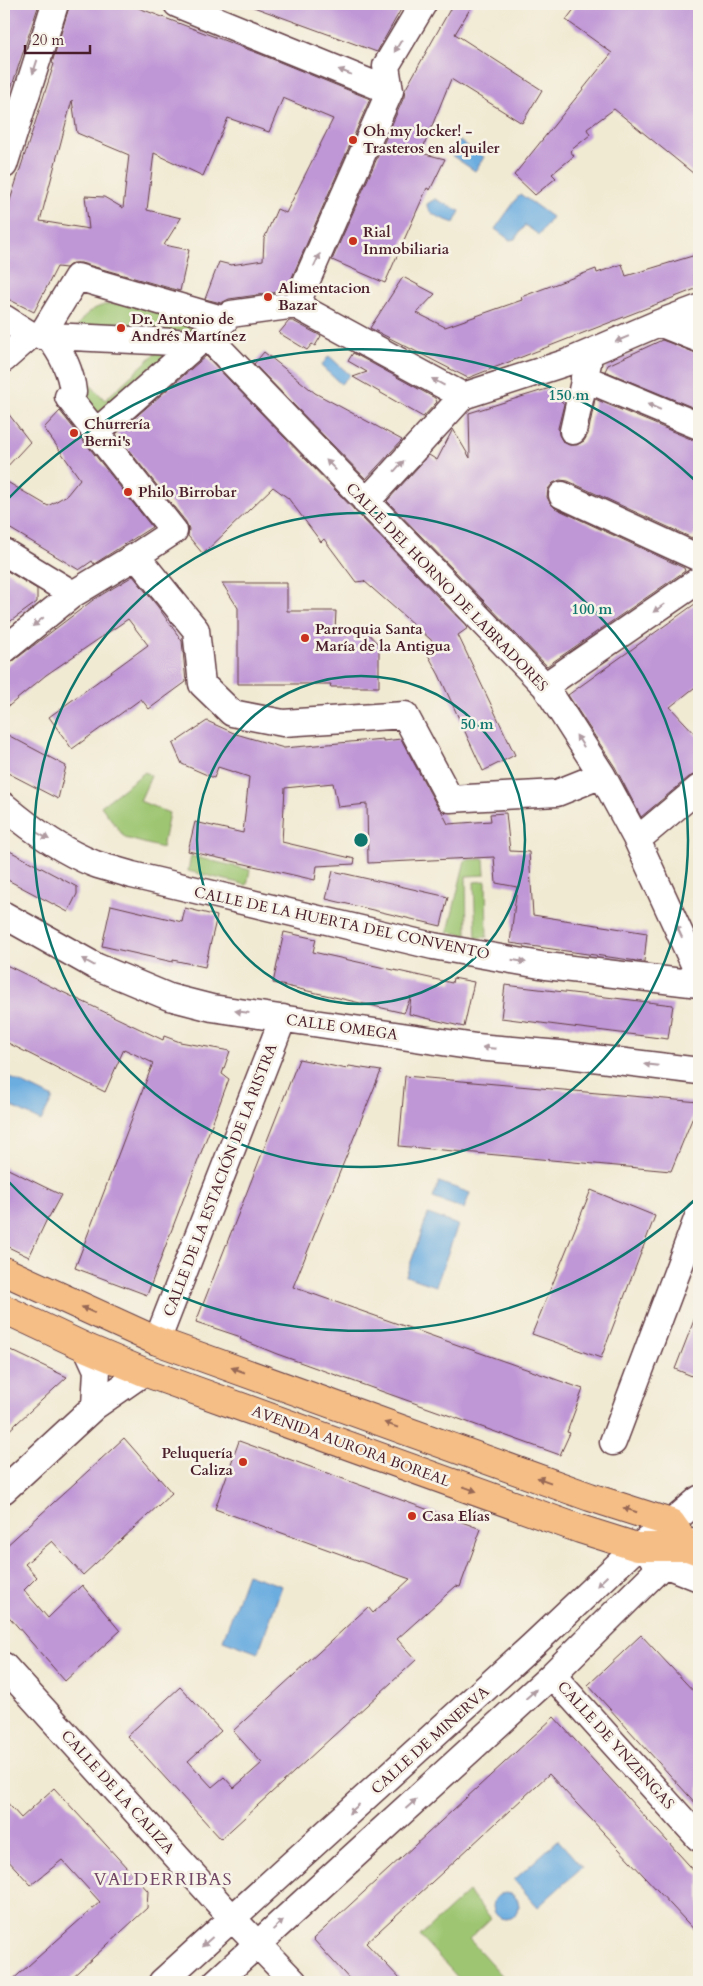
<svg xmlns="http://www.w3.org/2000/svg" width="703" height="1986" font-family="Cardo,serif">
<style>
.green{fill:#9ec672;stroke:#74724e}
.water{fill:#6cade0;stroke:#5b6686}
.building{fill:#bf96d6;fill-rule:evenodd}
.lines{fill:none;stroke-linecap:round;stroke-linejoin:round}
.minor-casing{stroke:#633d44;stroke-width:29}
.major-casing{stroke:#633d44;stroke-width:30}
.minor{stroke:#fff;stroke-width:26}
.major{stroke:#f5be86;stroke-width:28}
.oneway{fill:#ae9aa0}
.oneway2{fill:#976754}
.ring{fill:none;stroke:#0f766e;stroke-width:2.5}
.poi-dot{fill:#c8321e;stroke:#f7f3e8;stroke-width:2}
.labels{text-anchor:middle;dominant-baseline:central;stroke-width:5;stroke-linejoin:round;paint-order:stroke}
.poi-label{font-size:15px;font-weight:bold;fill:#4a1f2b;stroke:#f7f3e8;text-anchor:start}
.street-label{font-size:15px;fill:#4a1f2b;stroke:#f7f3e8}
.quarter-label{font-size:18px;letter-spacing:1px;fill:#734967;stroke:#f7f3e8}
.centre{fill:#0f766e;stroke:#f7f3e8;stroke-width:2.5}
.ring-label{font-size:15px;text-anchor:middle;font-weight:bold;fill:#0f766e;stroke:#f7f3e8;stroke-width:5;stroke-linejoin:round;paint-order:stroke}
</style>
<rect width="100%" height="100%" fill="#f7f3e8"/>
<filter id="ink" filterUnits="userSpaceOnUse"><feTurbulence type="fractalNoise" baseFrequency=".02" numOctaves="2"/><feDisplacementMap in="SourceGraphic" scale="10" xChannelSelector="R" yChannelSelector="G"/><feConvolveMatrix kernelMatrix="1 2 1 2 8 2 1 2 1" color-interpolation-filters="sRGB"/></filter>
<filter id="wash" filterUnits="userSpaceOnUse"><feTurbulence type="fractalNoise" baseFrequency=".0096" numOctaves="4" result="noise"/><feDisplacementMap in="SourceGraphic" scale="20" xChannelSelector="R" yChannelSelector="G"/><feGaussianBlur stdDeviation="1.12" result="paint"/><feColorMatrix in="noise" values="0 0 0 0 0 0 0 0 0 0 0 0 0 0 0 0 0 1.4 0 .05"/><feComposite in="paint" operator="in"/></filter>
<g filter="url(#wash)">
<rect width="100%" height="100%" fill="#f1ead3"/>
<path class="green" d="M108 304H131L155 309 200 332 131 329 122 319 111 328 75 330C85 314 89 309 108 304Z
M160 349H188L100 426 72 388 81 375 105 400Z
M145 772 151 776 140 801 169 813 162 848 125 838 101 806Z
M191 856 250 870 247 885 188 871Z
M484 859 485 875 466 876 467 935 448 932 465 860Z
M486 881 487 937 476 938 474 882Z
M468 1892 491 1918 469 1939 508 1982H462L420 1936Z"/>
<path class="water" d="M460 141 484 157 475 171 451 155Z
M520 194 552 217 539 235 525 225 515 239 510 240 495 229Z
M435 199 460 211 454 223C444 219 427 215 427 204Z
M329 356 350 375 341 384 321 366Z
M5 1075 53 1098 41 1121 4 1103V1079Z
M439 1182 470 1193 464 1209 433 1198Z
M428 1214 458 1225 436 1286 406 1276Z
M247 1574 282 1586 258 1653 223 1640Z
M558 1840 582 1867 538 1907 514 1880Z
M493 1906a13 13 0 1 1 26 0a13 13 0 1 1-26 0Z"/>
<g id="blocks">
<path class="building" d="M4 4H39L7 101 4 100Z
M70 4H128L260 54 370 99 286 291 229 299 221 303 205 299 219 262 231 265 263 260 264 239 277 209 286 213 333 119 283 98 269 132 228 118 203 176 154 153 147 210 181 218 164 245 189 250 180 291 81 263H72L66 268 57 267 34 312 4 297V219L54 64 52 63ZM72 100 77 133 129 155 123 208 104 197 85 196 89 229 40 221Z
M252 4H404L377 52 251 6Z
M453 4H473L455 34 542 90 522 123 451 79 421 153 445 159 430 190 427 188 385 283 332 260 404 97 405 90Z
M578 4H699V178L614 109 587 129 590 135 570 151 574 156 552 174 556 178 535 195 514 175 612 53 566 20Z
M699 254V273L693 275 698 288 468 378 370 328 403 277 435 294 417 313 445 327 522 300 521 297 596 269 597 273 622 264 626 276Z
M289 321H293L321 336 315 346 312 344 307 350 279 333Z
M662 340 699 354V410L605 371 608 365Z
M264 352 315 393 402 440 366 479 254 364Z
M353 353 435 398 437 402 423 417 353 377 367 372 348 361Z
M206 356 468 628 458 635 515 755 483 771 439 675 427 653 438 646 364 581 356 582 324 539 321 542 288 498 273 487 203 554 188 536 189 529 186 522 116 434Z
M550 388 564 404 558 428 559 435 563 442 569 445H577L584 441 588 434 595 399 693 440 699 441V527L692 538 568 481 560 480 553 483 548 489 547 497 550 503 555 508 684 568 685 571 547 666 387 501 429 455 437 460 453 429 470 458 469 413Z
M4 408 30 442 4 470Z
M60 411 152 527 94 564 92 561 79 570 4 525V480L48 506 67 495 80 479 44 428Z
M4 569 37 589V602L4 626Z
M133 576 158 607 182 641 186 682 149 709 141 699 72 749 49 717 148 645 128 619 46 675 4 710V668L93 600Z
M222 583H287V611H336L335 631 365 630 379 645V687H330L331 684H238V608Z
M699 601V684L670 707 699 738V773L689 777 641 817 615 767 568 695Z
M207 721 236 734 284 748 383 739V741L401 739 437 806 442 812 448 824 491 821 490 814 506 813 510 851 529 852 533 915 647 933 644 962 510 943 517 887 496 883 494 857 368 863 367 804 338 807 333 783 285 788 282 842 355 859 354 864 317 866 315 880 188 851 195 822 243 833 249 777 218 767 214 778 182 764 173 744Z
M4 733 66 766 58 799 4 771Z
M4 848 77 887V894L68 912 4 878Z
M333 871 448 897 441 926 326 899Z
M111 905 182 922 185 908 217 916 205 967 173 960V962L102 946Z
M284 932 316 939 313 952 452 983 453 978 474 982 464 1027 409 1014 411 996 404 1013 273 983Z
M4 964 163 1040 164 1036 180 1042 230 1051 222 1074 229 1079 147 1295 75 1268 153 1063 124 1049 105 1092 4 1041Z
M505 985 673 1005 668 1039 501 1018Z
M299 1059 347 1069 349 1066 381 1071 293 1287 583 1389 567 1432 570 1433 560 1455 277 1354 240 1339 241 1337 196 1322Z
M405 1076 699 1102 671 1171 399 1146Z
M4 1167 61 1195 49 1217H48L29 1257 4 1245Z
M591 1190 655 1216 601 1358 532 1334Z
M698 1310 699 1311V1379L675 1369Z
M4 1347 67 1377 4 1435Z
M124 1438 172 1493 83 1575 52 1541 25 1564 37 1577 24 1590 48 1618 82 1585 120 1631 65 1681 4 1611V1548Z
M239 1441 481 1529 460 1587 456 1586 397 1639 416 1660 221 1839 127 1736 180 1687 221 1731 188 1761 212 1787 224 1777 234 1788 262 1763 233 1731 368 1607 373 1613 410 1579 215 1509Z
M641 1635 699 1697V1807L588 1685Z
M554 1717 699 1876V1935L549 1774 366 1943 403 1982H352L313 1939Z
M54 1788 148 1891 147 1908 67 1982H10L100 1902 62 1860 31 1885 4 1856V1799L21 1818Z"/>
</g>
</g>
<g filter="url(#ink)">
<use href="#blocks" fill-opacity="0" stroke="#633d44" stroke-width="1"/>
<g class="lines">
<defs>
<path id="minor" d="M177 4 390 91
M4 165 55 4
M296 305 463 396 568 362 659 323 699 308
M296 305 390 91 386 66 423 4
M4 318 31 335 194 343 206 337
M659 323 699 339
M41 336 77 277 225 320
M207 336 545 686 602 775 637 840 699 975
M4 359 31 335
M584 378 699 426
M573 431 588 363
M95 433 231 314 296 305
M562 495 699 558
M366 502 463 396
M4 552 73 594
M136 556 196 630 202 684 232 713 283 723 405 715 450 799 557 793 602 775
M4 650 73 594 136 556 174 531 68 397 73 392C71 371 62 353 48 336
M545 686 699 580
M4 806C31 829 61 851 95 864 107 868 120 871 132 875L433 946 546 966 699 984
M637 840 699 788
M4 915 95 966 169 997 212 1008 476 1047 560 1054 699 1071
M157 1341 283 1018
M87 1348 97 1370 95 1406
M613 1442 699 1214
M4 1490 95 1406 144 1372
M652 1557 664 1564 699 1578
M4 1666 233 1919 294 1982
M552 1675 699 1838
M162 1982 532 1646 637 1547 671 1523 699 1499
M216 1982 552 1675 664 1564 698 1540"/>
<path id="major" d="M4 1271 157 1341 590 1497 671 1523 688 1547
M4 1309 87 1348 144 1372 580 1529 637 1547H688L699 1551"/>
</defs>
<use href="#minor" class="minor-casing"/>
<use href="#major" class="major-casing"/>
<use href="#minor" class="minor"/>
<use href="#major" class="major"/>
</g>
<defs><path id="oneway-solid" d="M-6-.8H1V-3.2L6.5 0L1 3.2V.8H-6Z" transform="scale(1.25)"/></defs>
<g class="oneway">
<use href="#oneway-solid" transform="translate(398 46) rotate(121)"/>
<use href="#oneway-solid" transform="translate(35 67) rotate(108)"/>
<use href="#oneway-solid" transform="translate(345 72) rotate(-158)"/>
<use href="#oneway-solid" transform="translate(317 260) rotate(-65)"/>
<use href="#oneway-solid" transform="translate(622 339) rotate(157)"/>
<use href="#oneway-solid" transform="translate(438 382) rotate(-151)"/>
<use href="#oneway-solid" transform="translate(654 407) rotate(-157)"/>
<use href="#oneway-solid" transform="translate(331 465) rotate(-134)"/>
<use href="#oneway-solid" transform="translate(399 466) rotate(-48)"/>
<use href="#oneway-solid" transform="translate(659 608) rotate(145)"/>
<use href="#oneway-solid" transform="translate(38 622) rotate(141)"/>
<use href="#oneway-solid" transform="translate(580 741) rotate(-123)"/>
<use href="#oneway-solid" transform="translate(43 836) rotate(30)"/>
<use href="#oneway-solid" transform="translate(679 931) rotate(-115)"/>
<use href="#oneway-solid" transform="translate(519 961) rotate(10)"/>
<use href="#oneway-solid" transform="translate(88 962) rotate(-151)"/>
<use href="#oneway-solid" transform="translate(242 1012) rotate(-172)"/>
<use href="#oneway-solid" transform="translate(489 1048) rotate(-175)"/>
<use href="#oneway-solid" transform="translate(651 1065) rotate(-174)"/>
<use href="#oneway-solid" transform="translate(602 1581) rotate(136)"/>
<use href="#oneway-solid" transform="translate(531 1694) rotate(-42)"/>
<use href="#oneway-solid" transform="translate(411 1804) rotate(-42)"/>
<use href="#oneway-solid" transform="translate(354 1809) rotate(138)"/>
<use href="#oneway-solid" transform="translate(278 1925) rotate(-43)"/>
<use href="#oneway-solid" transform="translate(207 1942) rotate(138)"/>
</g>
<g class="oneway2">
<use href="#oneway-solid" transform="translate(88 1310) rotate(-155)"/>
<use href="#oneway-solid" transform="translate(238 1370) rotate(-160)"/>
<use href="#oneway-solid" transform="translate(391 1425) rotate(-160)"/>
<use href="#oneway-solid" transform="translate(544 1480) rotate(-160)"/>
<use href="#oneway-solid" transform="translate(470 1489) rotate(20)"/>
<use href="#oneway-solid" transform="translate(630 1510) rotate(-162)"/>
</g>
</g>
<g class="ring">
<circle cx="361" cy="840" r="164"/>
<circle cx="361" cy="840" r="327"/>
<path d="M699 1196A491 491 0 0 1 5 1178M5 502A491 491 0 0 1 699 484"/>
</g>
<g class="poi-dot">
<circle cx="353" cy="140" r="5"/>
<circle cx="353" cy="241" r="5"/>
<circle cx="268" cy="297" r="5"/>
<circle cx="121" cy="328" r="5"/>
<circle cx="74" cy="433" r="5"/>
<circle cx="128" cy="492" r="5"/>
<circle cx="305" cy="638" r="5"/>
<circle cx="243" cy="1462" r="5"/>
<circle cx="412" cy="1516" r="5"/>
</g>
<g class="labels">
<g class="poi-label">
<text x="363" y="131">Oh my locker! -<tspan x="363" dy="17">Trasteros en alquiler</tspan></text>
<text x="363" y="232">Rial<tspan x="363" dy="17">Inmobiliaria</tspan></text>
<text x="278" y="288">Alimentacion<tspan x="278" dy="17">Bazar</tspan></text>
<text x="131" y="319">Dr. Antonio de<tspan x="131" dy="17">Andrés Martínez</tspan></text>
<text x="84" y="424">Churrería<tspan x="84" dy="17">Berni's</tspan></text>
<text x="138" y="492">Philo Birrobar</text>
<text x="315" y="629">Parroquia Santa<tspan x="315" dy="17">María de la Antigua</tspan></text>
<text x="233" y="1453" text-anchor="end">Peluquería<tspan x="233" dy="17">Caliza</tspan></text>
<text x="422" y="1516">Casa Elías</text>
</g>
<g class="street-label">
<text transform="translate(447 587) rotate(46)">CALLE DEL HORNO DE LABRADORES</text>
<text transform="translate(342 923) rotate(12)">CALLE DE LA HUERTA DEL CONVENTO</text>
<text transform="translate(342 1027) rotate(8)">CALLE OMEGA</text>
<text transform="translate(220 1180) rotate(-69)">CALLE DE LA ESTACIÓN DE LA RISTRA</text>
<text transform="translate(351 1446) rotate(20)">AVENIDA AURORA BOREAL</text>
<text transform="translate(430 1740) rotate(-42)">CALLE DE MINERVA</text>
<text transform="translate(616 1745) rotate(48)">CALLE DE YNZENGAS</text>
<text transform="translate(118 1792) rotate(48)">CALLE DE LA CALIZA</text>
</g>
<g class="quarter-label">
<text x="163" y="1879">VALDERRIBAS</text>
</g>
</g>
<circle cx="361" cy="840" r="8" class="centre"/>
<g class="ring-label">
<text x="569" y="400">150 m</text>
<text x="592" y="614">100 m</text>
<text x="477" y="729">50 m</text>
</g>
<rect width="703" height="1986" fill="none" stroke="#f7f3e8" stroke-width="20"/>
<path d="M25 45v8h65v-8" fill="none" stroke="#4a1f2b" stroke-width="2.5"/>
<text x="32" y="45" font-size="15" fill="#4a1f2b" stroke="#f7f3e8" stroke-width="4" paint-order="stroke">20 m</text>
</svg>
